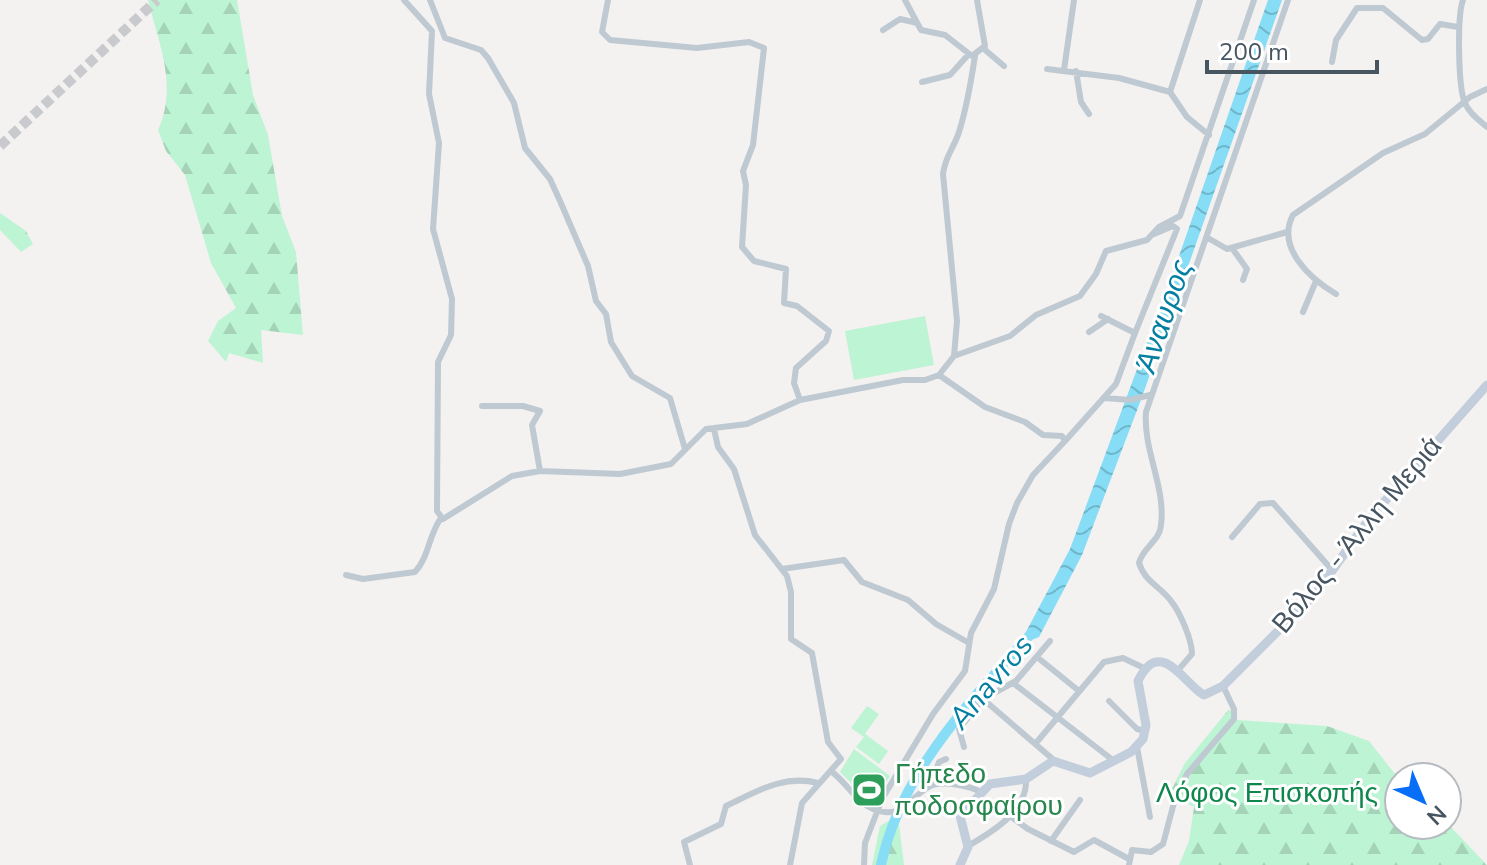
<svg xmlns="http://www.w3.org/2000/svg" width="1487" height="865" font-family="'Nunito Sans',sans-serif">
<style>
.grass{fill:#bdf4d3}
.forest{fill:url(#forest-firs)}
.water{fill:url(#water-waves)}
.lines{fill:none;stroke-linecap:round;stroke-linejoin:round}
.river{stroke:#86ddf5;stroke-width:10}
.primary-tunnel{stroke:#c9cacd;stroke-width:10;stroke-dasharray:10 5;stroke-linecap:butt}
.street{stroke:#bec9d2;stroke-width:6}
.secondary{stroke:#c3cedc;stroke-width:9}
.labels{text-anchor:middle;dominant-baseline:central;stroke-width:6;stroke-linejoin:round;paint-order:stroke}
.street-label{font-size:28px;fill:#475561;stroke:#fff}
.leisure-label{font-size:28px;fill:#27864d;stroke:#fff;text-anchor:start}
.park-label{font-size:28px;fill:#0e864c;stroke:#fff}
.water-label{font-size:30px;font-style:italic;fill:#037fa2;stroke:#fff}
</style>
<defs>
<pattern id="forest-firs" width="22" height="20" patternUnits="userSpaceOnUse" patternTransform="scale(2)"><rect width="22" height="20" fill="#bdf4d3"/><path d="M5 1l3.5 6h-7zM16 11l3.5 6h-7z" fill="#a4d3b8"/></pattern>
<pattern id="water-waves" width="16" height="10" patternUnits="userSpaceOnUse" patternTransform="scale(2)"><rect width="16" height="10" fill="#86ddf5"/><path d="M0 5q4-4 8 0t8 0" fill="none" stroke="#6fb6ca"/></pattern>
</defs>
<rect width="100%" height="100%" fill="#f4f1f1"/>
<path class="grass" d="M925 316 934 365 854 380 845 331Z
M867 706 879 714 865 734 888 751 879 764 856 747 864 737 851 728Z
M854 749 890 776 873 804 840 772Z"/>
<path class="forest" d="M148 0H237L253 95 268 135 282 216 296 252 303 335 261 330 263 363 229 353 226 362 208 341 218 321 236 308 211 263 185 175 166 151 158 130C178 86 159 44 148 0Z
M0 213 26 231 33 244 21 252 0 230Z
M1229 709 1238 720 1327 726 1369 741 1399 779V825L1447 823 1487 865H1179L1189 841 1194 807 1169 794 1185 763Z
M898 815 904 865H872L880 826Z"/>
<path class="water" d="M1268 0H1282L1142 397 1082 555 1039 637 1019 645 1070 549 1177 262Z"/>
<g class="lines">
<path class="river" d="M881 865C900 774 969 702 1030 635"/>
<path class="primary-tunnel" d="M0 146 157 0"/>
<path class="street" d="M404 0 432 31 429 94 439 143 433 229 452 299 451 335 438 362 437 511 443 519 512 476 540 471 620 474 671 464 706 429 747 424 800 400 903 380H925L939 375 954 356 957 321 943 174C945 156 954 148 959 132 967 107 971 82 975 56
M430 0 445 38 481 50 488 58 514 103 525 148 550 179 560 201 588 266 596 301 606 314 611 342 632 376 670 398 685 449
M608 0 602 32 610 40 697 48 749 42 764 48 753 145 743 171 746 185 742 247 754 261 786 269 784 303 797 306 829 331 826 341 796 368 794 383 800 400
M905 0 921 30 945 35 972 56 985 46 977 0
M1463 0C1457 16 1458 88 1465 103 1469 113 1479 120 1487 127
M883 30 900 19 917 23
M984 49 1004 66
M1332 62 1336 40 1357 8H1383L1422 40 1428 39 1440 24 1458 27
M1047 69 1119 78 1170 92 1200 0
M1064 70 1074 0
M1076 71 1081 102 1089 114
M922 82 950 75 968 55
M1170 92 1187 117 1209 135
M1208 238 1227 249 1287 232
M1232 248 1247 269 1243 280
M1336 294C1309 278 1276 247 1293 215L1383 153 1425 134 1470 97 1487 89
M1303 312 1316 281
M1089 332 1108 319
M1135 333 1177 229 1173 226 1154 234
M954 356 1010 336 1036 315 1080 296 1096 274 1106 251 1147 240 1159 227 1180 216 1254 0
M1105 398 1130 400 1150 395
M482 406H523L540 411 532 425 540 471
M714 429 718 447 734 469 755 535 787 576 791 592V639L812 653 828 742 841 759 802 803 790 865
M1066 440 1116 384 1135 333 1101 316
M1232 537 1260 504 1273 503 1333 571
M782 569 844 560 862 582 908 600 936 624 969 643
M346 575 363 579 415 572C429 557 429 534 441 518
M1037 657 1079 691
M1179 669 1192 654C1192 640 1180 612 1171 601 1160 586 1145 582 1139 563 1142 548 1160 541 1161 525 1166 487 1143 451 1146 412L1288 0
M1013 683 1114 761
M983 699 1055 761
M1109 701 1137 729 1146 731
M1036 743 1104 662 1123 658 1146 669
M964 747 959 729 983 699 1016 681 1050 641
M1137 747 1150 817
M832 772C846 782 856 802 873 809 905 822 911 793 933 785 946 781 969 786 981 792
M930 786 939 762 946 759
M1010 816 1028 829 1074 852 1094 840 1129 859
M1051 841 1080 800
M968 846C992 832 1028 811 1026 779
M690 865 684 842 721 824 726 806C756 792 783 774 818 783
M864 865 865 843 882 799 933 714 965 671 971 633 994 589 1009 524 1017 503 1033 475 1065 441 1062 436 1043 435 1025 422 985 407 939 375
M1129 865 1132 850 1151 852 1163 844 1175 799 1187 774 1234 719V709L1223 686"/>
<path class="secondary" d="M960 865 968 847 960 816 990 784 1026 779 1053 761 1090 773 1131 752 1143 739 1146 725 1138 681C1160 635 1184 684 1204 695L1223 686 1316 593 1370 518 1487 385"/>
</g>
<defs>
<symbol id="stadium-square" viewBox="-11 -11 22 22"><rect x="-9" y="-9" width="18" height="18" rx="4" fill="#2e9e5b" stroke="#fff"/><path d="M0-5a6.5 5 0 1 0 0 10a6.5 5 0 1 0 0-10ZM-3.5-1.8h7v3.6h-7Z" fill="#fff"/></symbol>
</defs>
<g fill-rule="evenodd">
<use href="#stadium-square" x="849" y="770" width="40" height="40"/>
</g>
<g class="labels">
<g class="street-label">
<text transform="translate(1357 535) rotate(-50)">Βόλος - Άλλη Μεριά</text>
</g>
<g class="leisure-label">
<text x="895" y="774">Γήπεδο<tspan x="895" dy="32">ποδοσφαίρου</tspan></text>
</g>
<g class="park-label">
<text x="1267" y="793">Λόφος Επισκοπής</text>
</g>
<g class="water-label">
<text transform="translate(1164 316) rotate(-71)">Άναυρος</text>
<text transform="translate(991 682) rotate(-50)">Anavros</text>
</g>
</g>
<g transform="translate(1423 801) rotate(136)"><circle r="38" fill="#ffffff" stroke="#b5bbc0" stroke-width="2"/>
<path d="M0-6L14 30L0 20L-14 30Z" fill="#086ef8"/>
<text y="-12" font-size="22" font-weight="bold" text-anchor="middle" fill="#475561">N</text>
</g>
<path d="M1207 60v12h170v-12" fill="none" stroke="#475561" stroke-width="4"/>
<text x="1219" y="60" font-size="24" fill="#475561" stroke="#ffffff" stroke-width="6" paint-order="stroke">200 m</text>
</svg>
